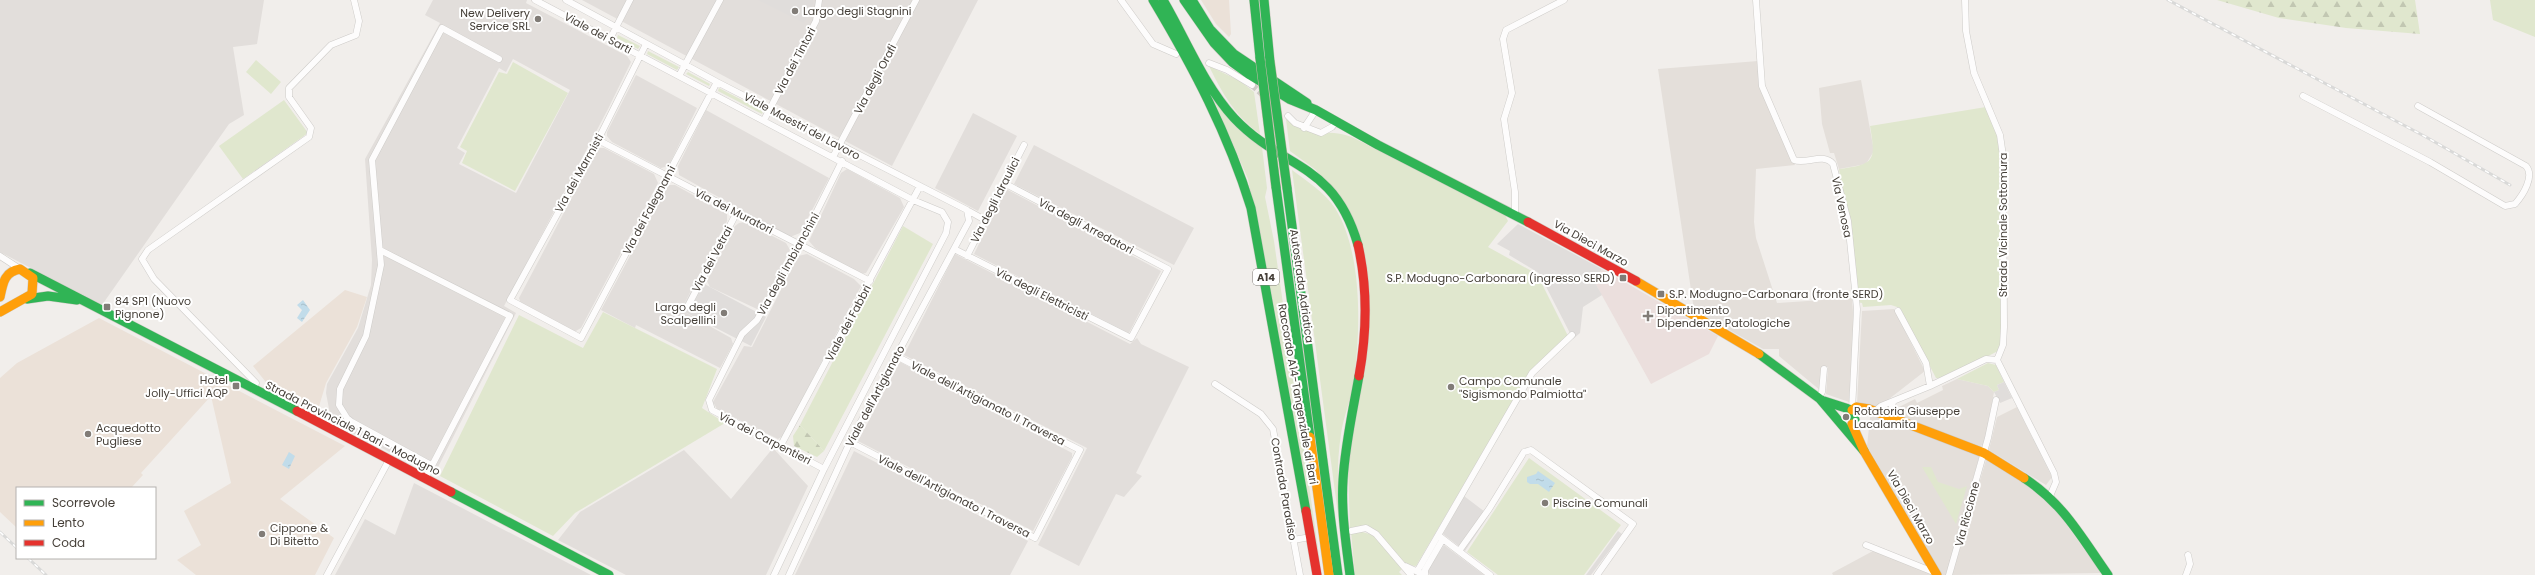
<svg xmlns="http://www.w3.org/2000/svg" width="2535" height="575" font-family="Poppins,sans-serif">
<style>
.residential{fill:#e4dfda}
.commercial{fill:#ebe1d8}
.industrial{fill:#e2dedb;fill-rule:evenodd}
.medical{fill:#ebdfdd}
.green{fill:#e0e7ce}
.forest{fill:url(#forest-firs)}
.parking{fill:#e0dddb}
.water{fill:url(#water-ripples)}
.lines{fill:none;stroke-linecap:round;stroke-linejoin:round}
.street-tunnel{stroke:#cfcbc7;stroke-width:6;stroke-dasharray:6 3;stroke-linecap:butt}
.street-casing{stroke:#ceccc9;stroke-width:7}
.fast-casing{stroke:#cecac3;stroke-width:10}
.slow-casing{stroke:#cecac3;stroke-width:10}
.jam-casing{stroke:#cecac3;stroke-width:10}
.street{stroke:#fdfcfc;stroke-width:6}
.fast{stroke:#30b455;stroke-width:9}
.slow{stroke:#ff9f0a;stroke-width:9}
.jam{stroke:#e5322d;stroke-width:9}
.rail-casing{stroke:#d9d9d8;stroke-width:3}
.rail{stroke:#fff;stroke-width:1.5;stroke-dasharray:4.5;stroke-linecap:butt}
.fast-bridge-casing{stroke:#c6b9aa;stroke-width:10;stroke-linecap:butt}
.fast-bridge{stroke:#30b455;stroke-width:9}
.poi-dot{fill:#817c77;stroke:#fff;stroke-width:1.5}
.labels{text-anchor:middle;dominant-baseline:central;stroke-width:4;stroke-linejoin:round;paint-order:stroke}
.shield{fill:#fff;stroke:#7d7974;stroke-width:1}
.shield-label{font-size:10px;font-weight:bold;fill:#453f38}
.poi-label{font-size:11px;fill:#453f38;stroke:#fff;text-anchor:start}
.street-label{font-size:11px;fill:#453f38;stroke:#fff}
</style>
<defs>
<pattern id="forest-firs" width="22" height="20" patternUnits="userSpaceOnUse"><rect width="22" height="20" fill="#e0e7ce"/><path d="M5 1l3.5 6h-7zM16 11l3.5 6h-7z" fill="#c2c7b2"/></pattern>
<pattern id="water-ripples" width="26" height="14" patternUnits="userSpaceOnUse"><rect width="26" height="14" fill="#c1dcea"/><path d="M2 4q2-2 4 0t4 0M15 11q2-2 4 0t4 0" fill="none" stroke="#a7bec9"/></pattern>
</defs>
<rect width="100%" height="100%" fill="#f1eeeb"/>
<path class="residential" d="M1758 61 1760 88 1795 165 1756 169 1754 222 1756 238 1777 303 1852 298 1854 326 1849 402 1826 394 1828 367H1821V391L1779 356V349H1763L1694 310 1658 69Z
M1861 80 1874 151 1866 164 1839 169 1834 153H1830L1822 124 1819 88Z
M1894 309 1925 371 1889 399 1888 422 1980 454 1946 575H1942L1867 446 1871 409 1857 404 1862 311Z
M1957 379 1988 386 1994 392 1984 445 1980 446 1895 416 1894 413 1897 408 1915 399 1917 403 1943 390 1942 386Z
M2017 407 2052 477 2046 485 1989 450 1997 417Z
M1986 460 2037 492 2053 506 2100 571V573L1952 575Z
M1873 551 1931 574V575H1833L1832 573Z"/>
<path class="commercial" d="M1201 0H1229L1231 34 1229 37 1216 24Z
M345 290 367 297 357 327 326 383 317 413 268 388 269 386 253 366Z
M99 318 345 446 280 499 334 538 315 575H196L177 560 201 545 184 511 231 483 211 396 141 473 143 475 131 488H17V528L0 512V378L17 363Z"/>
<path class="industrial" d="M0 0H264L257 44 233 47 244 115 229 124 102 305 0 252Z
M433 0H527L526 3 627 56 631 62 608 109 504 306 516 313 434 475 343 428 330 414 326 393 327 384 358 328 371 285 372 260 365 159 440 23 425 15ZM513 59 570 90 516 193 459 164 465 153 457 148 499 68 506 72Z
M582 0H978L892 166Z
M636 75 697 108 669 165 665 167 661 168 612 142 607 136V132Z
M706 110 829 178 800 233 790 237 679 175 678 166Z
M973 113 1017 136 978 211 935 188Z
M1034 145 1194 228 1174 265 1014 184Z
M598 148H604L654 174 658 183 581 328 574 332 521 304 519 298Z
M847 169 900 198 904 207 866 273 861 274 815 248 809 241 841 173Z
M668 185H675L727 214V221L681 310 731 338 733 344 720 368 636 325 635 328 601 310Z
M1006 189 1161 271 1129 333 974 254Z
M745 222 786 243 790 250 761 307 757 309 710 287 707 281 735 226 739 223Z
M807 254 854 279 861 286 783 436 778 439 717 409 713 402 744 346 752 347 798 256Z
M955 254 1130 344 1137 338 1141 344 1189 367 1136 473 1142 476 1124 497 1116 494 1079 566 1038 545 1087 448 904 355Z
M900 362 1072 453V457L1033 531 858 441Z
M773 448 808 486 766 575H626L558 540 580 512 684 450 731 499Z
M854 451 1028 541 1010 575H795Z
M414 483 591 575H335L365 519 395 535Z"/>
<path class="medical" d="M1602 269 1718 336 1709 354 1651 384 1594 281Z"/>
<path class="green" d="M2490 0H2535V37L2493 20Z
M618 35 640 46 638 49 617 38Z
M648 51 679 67 677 70 647 54Z
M256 60 281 82 271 94 246 72Z
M513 62 568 93 515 191 462 163 467 151 460 147 499 72 507 74Z
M1209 66 1240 81 1254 92 1260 134C1235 116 1222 93 1209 66Z
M688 72 710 84 709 86 686 74Z
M719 88 763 111 762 114 718 91Z
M1213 98C1227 118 1241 133 1262 147L1267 188 1265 197 1274 241 1320 562 1248 179Z
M284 100 308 133 243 179 219 146Z
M1986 107 1996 130 1999 149 2002 263 2001 343 1998 351 1945 378H1936L1900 308 1891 305 1863 307 1862 303 1856 302 1857 284 1839 169C1875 164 1876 161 1870 126Z
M1286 119C1312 141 1325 127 1352 137L1505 215 1508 221 1488 247 1537 274 1568 336 1531 370 1416 566 1407 565 1372 528H1350L1348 466 1363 373 1362 250 1316 170 1290 151Z
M1292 170C1307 181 1325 193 1335 208 1364 254 1361 339 1352 390 1349 405 1343 419 1341 434 1336 466 1338 497 1340 529Z
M903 226 933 244 824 451 800 425Z
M603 312 717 369 702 408 725 423 575 513 553 536 440 476 519 315 583 348Z
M1988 363 1996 365 2004 382 1997 385 1999 390 1994 392 1988 386 1957 379Z
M1529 458 1621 525 1584 575H1498L1467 552Z
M1922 467H1931L1938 482 1959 489 1967 486 1956 524Z
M1359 531 1373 535 1403 568 1399 572 1402 575H1355L1351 532Z"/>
<path class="forest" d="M2217 0H2415L2420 34 2346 28 2279 18Z
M800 425 824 451 817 457 794 446 793 436Z"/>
<path class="parking" d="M758 0H813V4L804 23Z
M1518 224 1602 269 1594 281 1602 295 1583 307 1580 333 1573 339 1539 273 1509 255 1510 251 1497 244Z
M697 280 766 317 751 346 681 310Z
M2004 382 2012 398 2000 403 1994 392 1999 390 1997 385Z
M1464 496 1489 515 1465 551 1443 534Z
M1618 531 1622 534 1603 559 1591 575H1586Z
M1444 545 1484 575H1430L1427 571Z"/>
<path class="water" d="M303 300 310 310 302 322 297 318 302 310 297 305Z
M289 452 295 456 289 469 282 465Z
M1538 471 1555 483 1549 492 1538 484H1530L1527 482V477L1536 474Z"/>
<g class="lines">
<path class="street-tunnel" d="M1252 85 1264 96"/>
<defs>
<path id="street" d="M535 0 913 200 942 212 948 222 946 233 824 469 774 575
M566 0 717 82 967 210 969 221 850 442 789 575
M1121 0 1153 44 1176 54
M1756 0 1762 86 1794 160C1806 165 1823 152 1833 164L1848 221 1857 309 1852 410
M1965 0 1966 31 1974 73 2000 135 2003 156 2004 327 2003 345 1997 360
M610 39 630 0
M646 44 598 140 510 300 581 338 717 82
M1209 63 1227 70 1252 85
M679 76 720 0
M2303 96 2430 162 2505 206 2515 204C2523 195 2535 176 2526 166L2418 106
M1288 116 1295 123 1321 133 1332 127 1336 122
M764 120 816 21 819 0
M1304 128 1316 110
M598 140 870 281
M833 157 916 0
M967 210 985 220
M1515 215V192L1504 119 1512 93 1503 39 1506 30 1564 0
M954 249 1131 338 1168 269 1004 183
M380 250 510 316 425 479
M0 256 20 269
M967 256 1024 145
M688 306 737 212
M1898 311 1926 363 1930 386
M1997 360 2054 473 2056 482 2050 496
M1215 384 1261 414 1273 429 1300 575
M253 390 256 383 154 279 142 259 148 250 309 137 311 128 289 97V88L331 45 356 35 359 21 354 0
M1818 398 1822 392 1824 369
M1893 402 1891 411 1893 419
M1874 412 1881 406 1930 386 1986 359 1997 360
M850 442 1035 538 1080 450 896 356
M781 445 919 188
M431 465 352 422 347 418 339 405 340 389 366 336 381 265 372 160 442 28 499 59
M824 469 712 410 709 400 742 334 757 320 800 245 842 161
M1351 531 1366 528 1376 534 1411 575
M1439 536 1490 575
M1293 540 1305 538
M1866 545 1936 573
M1459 551 1489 509 1524 452 1531 450 1633 524 1597 575
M1405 566 1420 573 1418 570 1532 373 1572 335
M1425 574V570L1443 539
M327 575 389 460
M1949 575 1988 438 1996 400
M2186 575 2190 564 2188 555"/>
<path id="fast" d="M1153 0C1193 67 1228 133 1251 208L1306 511
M1163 0C1186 39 1203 84 1234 118 1283 170 1334 161 1358 245
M1184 0 1214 43 1232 62 1250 75 1289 99 1316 110 1378 145 1528 222
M1192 0 1210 29 1234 54 1307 103
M1254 0 1260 58
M1264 0 1270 62
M1276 187 1310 437
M1287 188 1338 575
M30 273 297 411
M27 299 48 296 77 300
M1759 354 1820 399 1864 451
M1824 401 1852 410 1855 420
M2024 478C2064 504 2081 537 2108 575
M451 492 609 575
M1350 575C1346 543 1341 512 1343 480 1345 445 1353 410 1359 376"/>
<path id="slow" d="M1636 281 1759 354
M0 297C3 283 4 272 20 269L33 278 32 294 0 312
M1852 410 1856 407 1869 409 1984 453 2024 478
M1852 424 1864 451 1937 575
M1310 437 1329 575"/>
<path id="jam" d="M1528 222 1636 281
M1358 245C1368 289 1367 332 1359 376
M297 411 451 492
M1306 511 1317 575"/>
</defs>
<use href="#street" class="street-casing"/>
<use href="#fast" class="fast-casing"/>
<use href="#slow" class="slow-casing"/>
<use href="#jam" class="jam-casing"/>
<use href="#street" class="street"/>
<use href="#fast" class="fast"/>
<use href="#slow" class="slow"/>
<use href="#jam" class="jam"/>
<defs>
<path id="rail" d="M2168 0 2426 137 2510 185
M0 532 17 548
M28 558 46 575"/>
</defs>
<use href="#rail" class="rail-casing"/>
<use href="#rail" class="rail"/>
<defs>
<path id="fast-bridge" d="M1260 58 1276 187
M1270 62 1287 188"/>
</defs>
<use href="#fast-bridge" class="fast-bridge-casing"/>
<use href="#fast-bridge" class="fast-bridge"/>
</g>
<g class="poi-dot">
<circle cx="795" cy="11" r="4"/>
<circle cx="538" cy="19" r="4"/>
<rect x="1619" y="274" width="8" height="8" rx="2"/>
<rect x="1657" y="290" width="8" height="8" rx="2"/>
<rect x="103" y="303" width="8" height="8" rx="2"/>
<circle cx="724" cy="313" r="4"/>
<path d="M1646 310h4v4h4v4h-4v4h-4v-4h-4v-4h4z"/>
<rect x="232" y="382" width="8" height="8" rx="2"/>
<circle cx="1451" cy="387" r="4"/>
<circle cx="1846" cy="417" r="4"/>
<circle cx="88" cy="434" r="4"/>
<circle cx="1545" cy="503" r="4"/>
<circle cx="262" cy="534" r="4"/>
</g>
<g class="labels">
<rect class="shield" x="1253" y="269" width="26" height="16" rx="3"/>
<g class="shield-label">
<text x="1266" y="277">A14</text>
</g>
<g class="poi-label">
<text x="803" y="11">Largo degli Stagnini</text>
<text x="530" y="13" text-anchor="end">New Delivery<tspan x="530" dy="13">Service SRL</tspan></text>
<text x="1615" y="278" text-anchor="end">S.P. Modugno-Carbonara (ingresso SERD)</text>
<text x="1669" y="294">S.P. Modugno-Carbonara (fronte SERD)</text>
<text x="115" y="301">84 SP1 (Nuovo<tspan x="115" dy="13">Pignone)</tspan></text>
<text x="716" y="307" text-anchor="end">Largo degli<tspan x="716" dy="13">Scalpellini</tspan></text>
<text x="1657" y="310">Dipartimento<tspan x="1657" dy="13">Dipendenze Patologiche</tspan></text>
<text x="228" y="380" text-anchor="end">Hotel<tspan x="228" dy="13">Jolly-Uffici AQP</tspan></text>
<text x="1459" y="381">Campo Comunale<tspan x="1459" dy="13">"Sigismondo Palmiotta"</tspan></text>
<text x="1854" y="411">Rotatoria Giuseppe<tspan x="1854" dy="13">Lacalamita</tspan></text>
<text x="96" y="428">Acquedotto<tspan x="96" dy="13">Pugliese</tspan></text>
<text x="1553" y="503">Piscine Comunali</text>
<text x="270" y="528">Cippone &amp;<tspan x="270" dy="13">Di Bitetto</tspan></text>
</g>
<g class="street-label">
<text transform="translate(598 33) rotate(28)">Viale dei Sarti</text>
<text transform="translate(795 61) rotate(-62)">Via dei Tintori</text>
<text transform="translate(875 79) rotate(-62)">Via degli Orafi</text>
<text transform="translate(802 126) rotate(28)">Viale Maestri del Lavoro</text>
<text transform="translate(579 173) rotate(-61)">Via dei Marmisti</text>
<text transform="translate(995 200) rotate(-63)">Via degli Idraulici</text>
<text transform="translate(1842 207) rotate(78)">Via Venosa</text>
<text transform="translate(649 210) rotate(-62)">Via dei Falegnami</text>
<text transform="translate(734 211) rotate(27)">Via dei Muratori</text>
<text transform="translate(2003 225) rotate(-90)">Strada Vicinale Sottomura</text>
<text transform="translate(1086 226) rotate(28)">Via degli Arredatori</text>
<text transform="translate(1591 243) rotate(29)">Via Dieci Marzo</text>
<text transform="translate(712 259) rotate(-62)">Via dei Vetrai</text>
<text transform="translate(788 264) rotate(-61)">Via degli Imbianchini</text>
<text transform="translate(1302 286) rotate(82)">Autostrada Adriatica</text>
<text transform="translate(1042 294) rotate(27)">Via degli Elettricisti</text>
<text transform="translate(848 323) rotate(-62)">Viale dei Fabbri</text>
<text transform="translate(1298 394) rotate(80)">Raccordo A14-Tangenziale di Bari</text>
<text transform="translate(875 396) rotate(-62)">Viale dell'Artigianato</text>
<text transform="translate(988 403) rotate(27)">Viale dell'Artigianato II Traversa</text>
<text transform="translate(353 428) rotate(27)">Strada Provinciale 1 Bari - Modugno</text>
<text transform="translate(765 438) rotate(27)">Via dei Carpentieri</text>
<text transform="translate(1284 489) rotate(80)">Contrada Paradiso</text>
<text transform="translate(954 496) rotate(27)">Viale dell'Artigianato I Traversa</text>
<text transform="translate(1911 507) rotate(60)">Via Dieci Marzo</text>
<text transform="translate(1967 514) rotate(-75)">Via Riccione</text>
</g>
</g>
<rect x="16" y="487" width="140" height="72" fill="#ffffff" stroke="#b5b2af"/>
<rect x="24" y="500" width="20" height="6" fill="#30b455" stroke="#b5b2af"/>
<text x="52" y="507" font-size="12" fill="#453f38">Scorrevole</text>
<rect x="24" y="520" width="20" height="6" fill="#ff9f0a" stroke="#b5b2af"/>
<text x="52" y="527" font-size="12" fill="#453f38">Lento</text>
<rect x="24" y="540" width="20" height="6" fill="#e5322d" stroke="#b5b2af"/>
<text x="52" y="547" font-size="12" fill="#453f38">Coda</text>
</svg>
